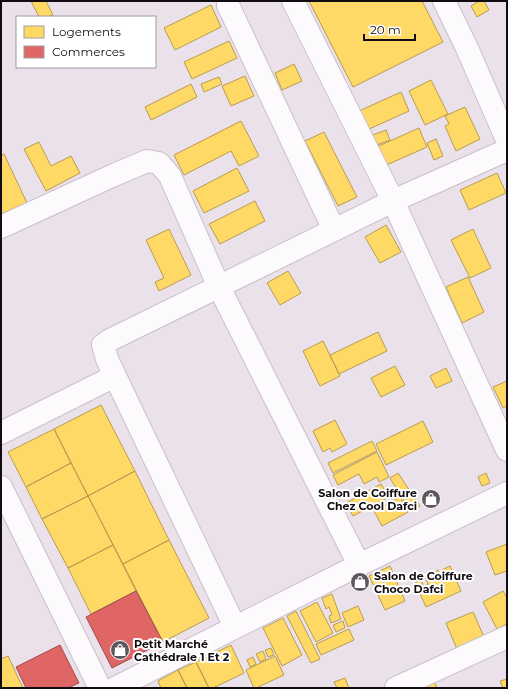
<svg xmlns="http://www.w3.org/2000/svg" width="508" height="689" font-family="Montserrat,sans-serif">
<style>
.homes{fill:#ffd966;stroke:#b89c4d}
.shops{fill:#e06666;stroke:#a24b4d}
.lines{fill:none;stroke-linecap:round;stroke-linejoin:round}
.minor-casing{stroke:#c7c0c7;stroke-width:24}
.minor{stroke:#fcfafc;stroke-width:22}
.labels{text-anchor:middle;dominant-baseline:central;stroke-width:4;stroke-linejoin:round;paint-order:stroke}
.poi-label{font-size:11px;font-weight:bold;fill:#120c12;stroke:#fff;text-anchor:start}
</style>
<rect width="100%" height="100%" fill="#ebe1ea"/>
<path class="homes" d="M31 1H46L53 15 47 17H39Z
M309 1H422L443 42 353 87Z
M479 1H484L489 10 477 17 471 6Z
M211 5 221 27 175 50 164 28Z
M229 41 237 58 192 79 184 62Z
M294 64 302 81 282 90 275 73Z
M245 76 254 96 231 106 222 86Z
M219 77 222 84 204 92 201 84Z
M431 80 448 114 425 125 409 91Z
M191 84 197 97 151 120 145 107Z
M401 92 409 111 367 130 359 111Z
M465 107 480 139 456 151 445 126 449 124 445 116Z
M241 121 259 156 239 166 231 151 184 175 174 155Z
M419 128 427 147 382 167 374 148Z
M386 130 390 140 374 146 370 136Z
M324 132 357 197 338 206 305 141Z
M436 139 443 156 434 160 427 143Z
M39 142 51 166 71 156 80 173 46 191 24 149Z
M4 154 27 203 1 214V156Z
M237 168 249 191 204 213 193 191Z
M497 173 506 193 469 210 460 190Z
M255 201 265 221 220 244 209 224Z
M386 225 401 252 380 263 365 237Z
M169 229 191 275 159 291 155 282 164 278 146 240Z
M473 229 491 268 470 278 451 240Z
M288 271 301 293 280 305 267 283Z
M468 277 484 312 462 323 446 287Z
M378 332 387 351 339 374 330 355Z
M323 341 340 376 320 386 303 351Z
M395 366 405 385 381 397 371 378Z
M446 368 452 381 436 388 430 376Z
M507 381V406L503 408 493 387Z
M101 405 135 471 88 496 54 429Z
M335 420 347 444 332 452 330 448 323 452 313 431Z
M423 421 433 442 386 465 376 444Z
M54 429 71 463 26 487 8 452Z
M372 441 377 451 333 473 328 463Z
M377 452 389 477 379 482 377 477 364 484 359 474 338 485 333 475Z
M71 463 88 496 42 519 26 487Z
M135 471 169 540 123 564 88 496Z
M398 473 420 506 411 512 390 478Z
M486 473 490 483 482 486 478 477Z
M381 484 389 497 353 516 346 503Z
M88 496 113 545 68 568 42 519Z
M400 497 408 512 382 526 374 511Z
M169 540 209 618 163 642 123 564Z
M507 544V571L495 575 486 552Z
M113 545 136 591 91 614 68 568Z
M390 566 405 601 385 610 369 576Z
M450 566 461 591 426 607 415 583 421 580 424 587 428 584 425 577 438 570 442 579 445 577 442 570Z
M503 591 507 598V624L497 629 483 602Z
M332 594 341 619 331 623 329 616 332 615 329 607 326 609 322 598Z
M317 602 333 633 316 642 300 611Z
M358 606 364 620 348 627 342 613Z
M296 611 320 659 311 663 287 616Z
M473 612 484 637 457 649 446 623Z
M283 618 302 655 282 666 263 628Z
M343 621 345 628 336 632 333 625Z
M349 629 354 640 321 655 316 644Z
M231 645 244 673 213 688H209L196 662Z
M271 648 274 655 268 657 265 650Z
M263 651 266 659 260 662 256 654Z
M8 656 23 688H1V659Z
M275 656 284 675 256 688H254L246 670Z
M253 657 256 664 250 667 247 660Z
M196 662 209 688H187L178 670Z
M178 670 187 688H161L158 681Z
M432 677 437 688H422Z
M345 678 349 688H337L334 682Z
M507 679V688H503L500 681Z"/>
<path class="shops" d="M136 591 163 642 112 668 86 617Z
M60 645 79 683 68 688H26L16 667Z"/>
<g class="lines">
<defs>
<path id="minor" d="M293 1 393 201 507 450
M444 1 466 46 507 140
M228 5 334 230
M1 227 114 175 147 161 159 163 170 176 219 287 359 565
M1 433 115 376
M1 487 100 688
M235 627 115 376 107 359 103 345 110 340 393 201 507 150
M115 688 359 565 507 493
M396 688 507 637"/>
</defs>
<use href="#minor" class="minor-casing"/>
<use href="#minor" class="minor"/>
</g>
<defs>
<symbol id="shop-disc" viewBox="-11 -11 22 22"><circle r="9.5" fill="#5e575e" stroke="#fff"/><path d="M-5-2.5h2.3a2.7 3.5 0 0 1 5.4 0H5L5.5 6h-11ZM-1.5-2.5h3a1.5 2.3 0 0 0-3 0Z" fill="#fff"/></symbol>
</defs>
<g fill-rule="evenodd">
<use href="#shop-disc" x="420" y="488" width="22" height="22"/>
<use href="#shop-disc" x="349" y="571" width="22" height="22"/>
<use href="#shop-disc" x="109" y="639" width="22" height="22"/>
</g>
<g class="labels">
<g class="poi-label">
<text x="417" y="493" text-anchor="end">Salon de Coiffure<tspan x="417" dy="13">Chez Cool Dafci</tspan></text>
<text x="374" y="576">Salon de Coiffure<tspan x="374" dy="13">Choco Dafci</tspan></text>
<text x="134" y="644">Petit Marché<tspan x="134" dy="13">Cathédrale 1 Et 2</tspan></text>
</g>
</g>
<rect width="508" height="689" fill="none" stroke="#120c12" stroke-width="4"/>
<rect x="16" y="16" width="140" height="52" fill="#ffffff" stroke="#a09ea0"/>
<rect x="24" y="26" width="20" height="12" fill="#ffd966" stroke="#a09ea0"/>
<text x="52" y="36" font-size="12" fill="#120c12">Logements</text>
<rect x="24" y="46" width="20" height="12" fill="#e06666" stroke="#a09ea0"/>
<text x="52" y="56" font-size="12" fill="#120c12">Commerces</text>
<path d="M364 34v6h51v-6" fill="none" stroke="#120c12" stroke-width="2"/>
<text x="370" y="34" font-size="12" fill="#120c12" stroke="#ffffff" stroke-width="3" paint-order="stroke">20 m</text>
</svg>
